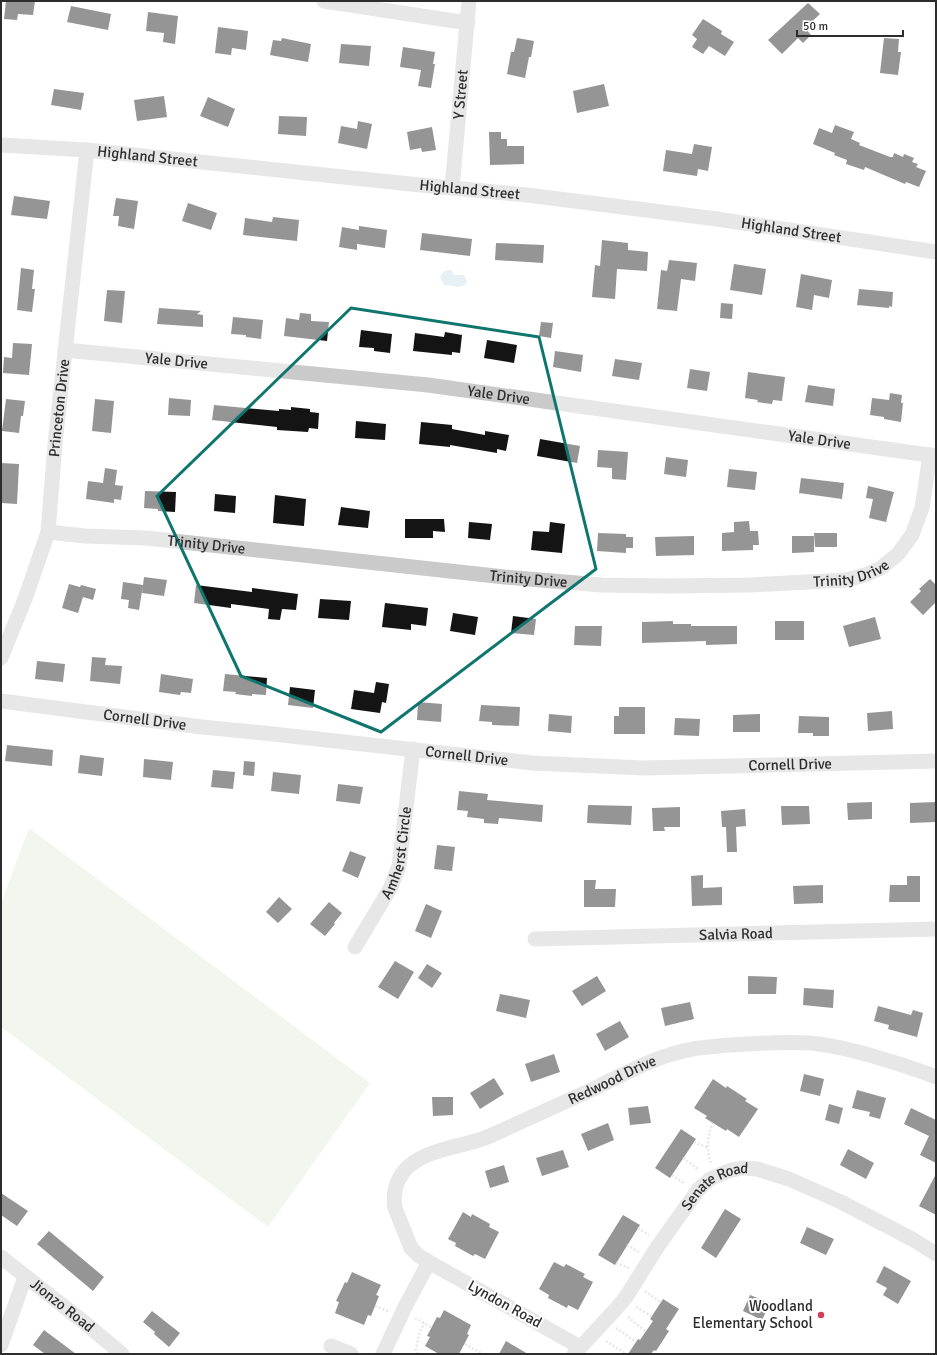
<svg xmlns="http://www.w3.org/2000/svg" width="937" height="1355" font-family="Signika,sans-serif">
<style>
.green{fill:#e4e9dc}
.water{fill:#cadee7}
.building{fill:#141414}
.lines{fill:none;stroke-linecap:round;stroke-linejoin:round}
.path{stroke:#cacaca;stroke-width:2.5;stroke-dasharray:2 2;stroke-linecap:butt}
.minor{stroke:#cacaca;stroke-width:15}
.marked{fill:none;stroke:#0f766e;stroke-width:3;stroke-linejoin:round}
.poi-dot{fill:#d14158;stroke:#fff;stroke-width:1.5}
.labels{text-anchor:middle;dominant-baseline:central;stroke-width:4;stroke-linejoin:round;paint-order:stroke}
.street-label{font-size:15px;fill:#2d2d2d;stroke:#fff}
.poi-label{font-size:15px;fill:#2d2d2d;stroke:#fff;text-anchor:end}
</style>
<rect width="100%" height="100%" fill="#fff"/>
<path class="green" d="M29 828 370 1083 268 1227 1 1027V903Z"/>
<path class="water" d="M448 270H451L454 275H464L467 281 465 285 459 287 444 285 440 277 443 272Z"/>
<path class="building" d="M6 1H35L33 15 18 14 17 20 4 19Z
M808 3 820 14 805 28 811 35 803 43 798 38 782 54 768 40Z
M71 6 111 14 108 30 67 22Z
M148 12 178 16 175 44 163 42 164 33 146 31Z
M703 19 722 31 721 34 734 42 725 56 709 46 703 54 692 47 697 39 692 35Z
M218 27 248 31 246 50 232 48 231 55 215 53Z
M282 38 311 44 308 62 270 55 273 40 281 41Z
M517 38 534 41 531 57H529L525 78 507 74 511 52H514Z
M884 38 899 39 898 52H901L898 75 880 73Z
M341 44 371 46 369 66 339 63Z
M403 47 435 52 433 64H435L431 88 418 86 421 70 400 67Z
M604 84 609 106 577 113 573 91Z
M54 89 84 93 81 110 51 105Z
M164 96 167 117 137 121 134 100Z
M208 97 235 109 228 127 200 116Z
M279 116 307 117 306 136 278 134Z
M358 121 372 124 367 149 338 143 341 126 357 129Z
M835 125 854 132 851 139 860 143 859 145 890 157H893L894 153 903 157 904 154 914 158 912 162 918 164 916 167 926 171 919 187 906 182 905 184 865 167 864 170 846 164 847 160 834 155 835 153 813 144 819 128 832 133Z
M432 127 436 150 422 152 421 148 410 150 407 132Z
M489 132H501V139H507V146H524V164L490 165Z
M694 144 712 147 708 171 698 169 697 176 663 171 666 150 692 154Z
M14 196 50 201 47 219 11 215Z
M116 198 138 201 134 229 118 226 119 216H113Z
M188 203 217 213 211 230 182 221Z
M273 217 299 220 297 241 243 235 245 218 272 222Z
M359 226 387 230 385 248 357 244V250L339 247 342 227 359 230Z
M422 233 472 239 470 256 420 250Z
M602 240 628 243V250L648 252 647 271 617 269 615 299 592 297 595 265 600 266Z
M496 243 544 245 543 263 495 260Z
M669 260 697 263 695 281 681 279 677 311 657 309 661 270 667 271Z
M734 264 766 269 762 295 730 290Z
M21 268 34 270 32 289H35L32 312 17 310Z
M801 274 832 280 829 298 814 295 812 310 796 307Z
M859 289 893 292 892 307 889 306V308L857 305Z
M107 290 125 291 122 323 104 321Z
M721 303 733 304 732 319 720 318Z
M159 308 201 311 197 314 203 315V327L157 324Z
M300 313 311 314V321L329 322 327 341 284 336 286 318 299 320Z
M233 317 263 320 261 339 246 337V335L231 334Z
M541 322 553 323 551 338 539 336Z
M361 330 392 334 390 353 374 351V348L359 347Z
M445 332 462 335 460 353 452 352V355L413 351 415 333 444 337Z
M487 340 517 345 514 363 484 358Z
M13 343 32 344 29 375 3 373 4 357 12 358Z
M555 351 583 355 581 372 553 367Z
M615 359 642 363 639 380 612 376Z
M690 369 710 372 707 391 687 388Z
M748 372 785 377 782 401 773 400 772 404 757 402 758 400 745 398Z
M808 385 835 389 833 406 805 402Z
M890 393 902 395 901 403H903L901 422 884 419V417L870 415 872 398 889 400Z
M169 398 191 400 190 416 168 415Z
M6 399 25 401 23 416H21L19 433 2 431Z
M95 399 114 401 111 433 92 431Z
M214 405 279 411V409L291 410V407L310 409V412L319 413 318 429 309 428 308 432 277 430V427L212 420Z
M356 421 386 424 385 440 355 438Z
M421 422 452 425V429L485 435V431L509 435 506 451 497 449V453L450 445V447L419 444Z
M540 439 580 446 577 463 537 456Z
M598 450 628 452 626 480 612 479V468L597 467Z
M666 457 688 460 686 477 664 474Z
M1 463 19 464 17 504 2 503Z
M105 468 117 470 115 485 123 486 121 500 114 499V503L86 499 88 481 103 483Z
M729 469 757 472 755 490 727 487Z
M801 478 844 483 842 499 799 493Z
M868 486 894 492 886 522 869 518 873 499 866 498Z
M145 491 176 492 175 512 158 511V509L144 508Z
M215 494 236 496 235 513 214 511Z
M275 495 306 499 304 526 273 523Z
M341 507 370 511 368 528 338 525Z
M405 519H444L445 532 433 531V538H405Z
M749 521 750 531H758L759 545H753V550L722 551V533L734 532V522Z
M469 522 492 524 490 540 468 538Z
M550 522 565 524 562 553 531 550 533 531 549 532Z
M598 533 626 534V537H633V548H626V553L597 551Z
M814 533H837V547H815Z
M694 536V555L656 556 655 537Z
M792 536H814V552L792 553Z
M144 577 167 580 164 596 142 593Z
M930 579 936 585V602L923 615 910 602 921 591 919 589Z
M123 582 143 585 139 610 128 608 129 600 121 599Z
M69 584 80 587 81 585 96 589 93 600 83 597 78 613 62 608Z
M196 585 252 592V588L298 594 296 610 282 609 280 620 268 619 269 609 231 604V608L194 603Z
M320 599 351 601 349 620 318 618Z
M385 603 428 608 426 626 411 624V630L382 627Z
M453 613 478 617 475 635 450 631Z
M513 616 536 619 534 635 511 633Z
M875 617 881 639 849 647 843 626Z
M673 621V624H691V626H737V644L706 645V641L642 643V622Z
M775 621H804V640H775Z
M575 626H602L601 646 574 645Z
M92 657 106 658 105 665 122 666 120 684 90 681Z
M37 661 65 664 63 682 35 679Z
M161 674 193 679 191 693 181 692 180 695 159 692Z
M225 674 267 678 266 695 252 694V696L235 694 236 692 223 691Z
M376 682 389 684 386 703 382 702 380 713 351 709 354 690 374 693Z
M290 687 315 690 313 708 288 705Z
M418 702 442 704 441 722 417 720Z
M481 705 520 707 519 726 492 725V722L479 721Z
M619 707H645V734H614V716H619Z
M892 711 893 729 868 731 867 713Z
M549 714 572 716 571 733 548 731Z
M760 714V732H733V715Z
M799 716 829 717V736H813V733H798Z
M675 718 700 719 699 736 674 735Z
M7 745 53 750 52 766 5 761Z
M80 755 104 758 102 776 78 773Z
M144 759 173 762 171 780 143 777Z
M244 761 255 762 254 776 243 775Z
M213 770 235 772 233 789 211 787Z
M273 772 301 775 299 794 271 791Z
M338 784 363 787 360 804 336 801Z
M459 791 488 794 487 800 543 805 542 822 499 818 498 824 484 823V819L467 817 468 811 457 810Z
M872 802V819L848 820 847 803Z
M936 802V822L910 823V803Z
M588 805 632 806 631 825 587 823Z
M781 806H809L810 824 782 825Z
M680 807V827H664L665 831H653L652 808Z
M745 809 746 826 736 827 737 852H727L726 827H722L721 811Z
M437 845 455 847 452 871 434 869Z
M350 851 366 857 358 878 342 871Z
M703 875V888L722 887V905L692 906 691 876Z
M907 876H920V902H889L890 885H907Z
M584 880H596L595 889H616L615 907H584Z
M823 885V903L794 904 793 886Z
M279 897 292 909 278 923 266 912Z
M329 902 342 913 334 923 335 924 325 936 310 924Z
M426 904 442 911 431 938 415 931Z
M395 961 414 972 398 999 378 987Z
M427 964 442 973 432 988 418 978Z
M597 976 606 991 582 1006 572 991Z
M748 976 777 977 776 994H748Z
M804 988 834 990 833 1008 803 1005Z
M500 994 530 1000 526 1018 496 1011Z
M690 1002 694 1019 665 1026 661 1008Z
M878 1006 911 1015 913 1010 923 1013 917 1037 888 1029 889 1025 874 1021Z
M620 1021 629 1037 605 1051 596 1034Z
M554 1054 560 1072 531 1082 525 1064Z
M804 1074 824 1079 820 1096 800 1091Z
M494 1078 504 1094 480 1109 470 1093Z
M713 1079 726 1088 727 1086 747 1099 745 1101 758 1109 739 1137 727 1129 726 1131 713 1123 705 1118 707 1116 694 1108Z
M857 1090 886 1098 880 1119 869 1116 870 1112 852 1108Z
M432 1097H453V1115L433 1116Z
M829 1104 843 1108 839 1124 825 1120Z
M648 1106 651 1123 630 1125 628 1108Z
M911 1108 936 1120V1163L920 1155 929 1136 904 1124Z
M608 1123 614 1140 588 1151 581 1134Z
M681 1129 696 1139 670 1178 655 1168Z
M848 1149 874 1163 866 1179 840 1165Z
M563 1150 569 1167 542 1176 536 1158Z
M504 1165 509 1182 490 1188 485 1171Z
M936 1174V1215L919 1206Z
M1 1193 28 1211 17 1226 1 1215Z
M725 1209 741 1219 716 1258 701 1248Z
M463 1212 471 1217 472 1214 490 1224 489 1227 499 1232 485 1259 475 1254 473 1256 455 1246 456 1243 448 1239Z
M623 1215 640 1225 615 1265 598 1255Z
M807 1227 834 1239 826 1255 800 1243Z
M49 1231 104 1277 93 1291 37 1244Z
M554 1262 564 1267 566 1264 585 1274 583 1277 593 1282 578 1310 568 1305 567 1308 548 1298 549 1295 539 1289Z
M884 1266 911 1281 898 1304 883 1295 887 1288 876 1282Z
M352 1272 381 1285 376 1295 379 1296 371 1316 368 1315 364 1325 335 1313 339 1302 336 1301 345 1282 347 1283Z
M750 1295 770 1303 762 1320 743 1311Z
M663 1299 679 1309 666 1329 669 1331 656 1351 654 1350 651 1354H628L638 1339 640 1340 653 1321 650 1319Z
M444 1310 471 1325 467 1334 469 1335 459 1354H439L425 1346 430 1337 427 1336 437 1317 440 1318Z
M152 1311 180 1333 169 1347 154 1334 155 1332 143 1322Z
M44 1330 76 1354H45L33 1345Z
M506 1341 528 1354H499Z"/>
<g class="lines">
<path class="path" d="M694 1142 708 1148
M683 1158 699 1170
M711 1163C706 1149 707 1136 713 1123
M672 1175 685 1184
M638 1228 649 1235
M627 1245 639 1252
M616 1263 629 1268
M645 1291 660 1302
M375 1306 388 1311
M636 1307 651 1316
M628 1317 646 1332
M415 1318 431 1327
M616 1328 636 1342
M606 1341 626 1354
M465 1344 483 1354
M418 1354 416 1350 419 1334 424 1323"/>
<g class="minor">
<path d="M324 1 468 23"/>
<path id="s1" d="M1 145 87 150 410 184 527 195 717 219 936 252"/>
<path id="s2" d="M452 188 469 1"/>
<path id="s3" d="M65 350 428 385 936 456"/>
<path id="s4" d="M48 532 85 536 146 538 505 577 601 585 667 586 750 585 846 580 865 575 881 568 898 554 912 535 922 508 930 455"/>
<path id="s5" d="M1 658 25 599 48 532 55 444 87 150"/>
<path id="s6" d="M1 701 202 727 273 734 532 763 645 768 936 761"/>
<path id="s7" d="M535 939 936 929"/>
<path id="s8" d="M355 947 391 887 399 866 413 749"/>
<path id="s9" d="M1 1257 85 1323 122 1354"/>
<path d="M1 1345 25 1277"/>
<path d="M331 1346 351 1354"/>
<path id="s10" d="M580 1347 429 1262 419 1256 411 1248 395 1208C392 1191 398 1173 413 1163 433 1148 467 1146 490 1136 523 1121 556 1106 589 1091 627 1073 665 1050 708 1047 741 1044 776 1041 810 1043 841 1046 870 1055 899 1064 911 1068 924 1072 936 1077"/>
<path d="M383 1354 406 1305 429 1262"/>
<path id="s11" d="M574 1354 615 1310 626 1297 658 1246 698 1190 710 1179 728 1171 742 1168 757 1169 789 1179 841 1202 912 1239 936 1254"/>
</g>
</g>
<path d="M0 0H937V1355H0ZM351 308 539 337 596 569 381 732 241 676 157 496Z" fill="#fff" fill-opacity=".55" fill-rule="evenodd"/>
<path class="marked" d="M351 308 539 337 596 569 381 732 241 676 157 496Z"/>
<circle class="poi-dot" cx="821" cy="1315" r="4"/>
<g class="labels">
<g class="street-label">
<text stroke="none"><textPath href="#s2" startOffset="94">Y Street</textPath></text>
<text stroke="none"><textPath href="#s1" startOffset="147">Highland Street</textPath></text>
<text stroke="none"><textPath href="#s1" startOffset="471">Highland Street</textPath></text>
<text stroke="none"><textPath href="#s1" startOffset="795">Highland Street</textPath></text>
<text stroke="none"><textPath href="#s3" startOffset="112">Yale Drive</textPath></text>
<text stroke="none"><textPath href="#s3" startOffset="436">Yale Drive</textPath></text>
<text stroke="none"><textPath href="#s5" startOffset="259">Princeton Drive</textPath></text>
<text stroke="none"><textPath href="#s3" startOffset="760">Yale Drive</textPath></text>
<text stroke="none"><textPath href="#s4" startOffset="159">Trinity Drive</textPath></text>
<text stroke="none"><textPath href="#s4" startOffset="807">Trinity Drive</textPath></text>
<text stroke="none"><textPath href="#s4" startOffset="483">Trinity Drive</textPath></text>
<text stroke="none"><textPath href="#s6" startOffset="145">Cornell Drive</textPath></text>
<text stroke="none"><textPath href="#s6" startOffset="469">Cornell Drive</textPath></text>
<text stroke="none"><textPath href="#s6" startOffset="793">Cornell Drive</textPath></text>
<text stroke="none"><textPath href="#s8" startOffset="105">Amherst Circle</textPath></text>
<text stroke="none"><textPath href="#s7" startOffset="201">Salvia Road</textPath></text>
<text stroke="none"><textPath href="#s10" startOffset="507">Redwood Drive</textPath></text>
<text stroke="none"><textPath href="#s11" startOffset="223">Senate Road</textPath></text>
<text transform="translate(505 1304) rotate(29)">Lyndon Road</text>
<text stroke="none"><textPath href="#s9" startOffset="78">Jionzo Road</textPath></text>
</g>
<g class="poi-label">
<text x="813" y="1306">Woodland<tspan x="813" dy="17">Elementary School</tspan></text>
</g>
</g>
<rect width="937" height="1355" fill="none" stroke="#2d2d2d" stroke-width="4"/>
<path d="M797 30v6h106v-6" fill="none" stroke="#2d2d2d" stroke-width="2"/>
<text x="803" y="30" font-size="12" fill="#2d2d2d" stroke="#ffffff" stroke-width="3" paint-order="stroke">50 m</text>
</svg>
